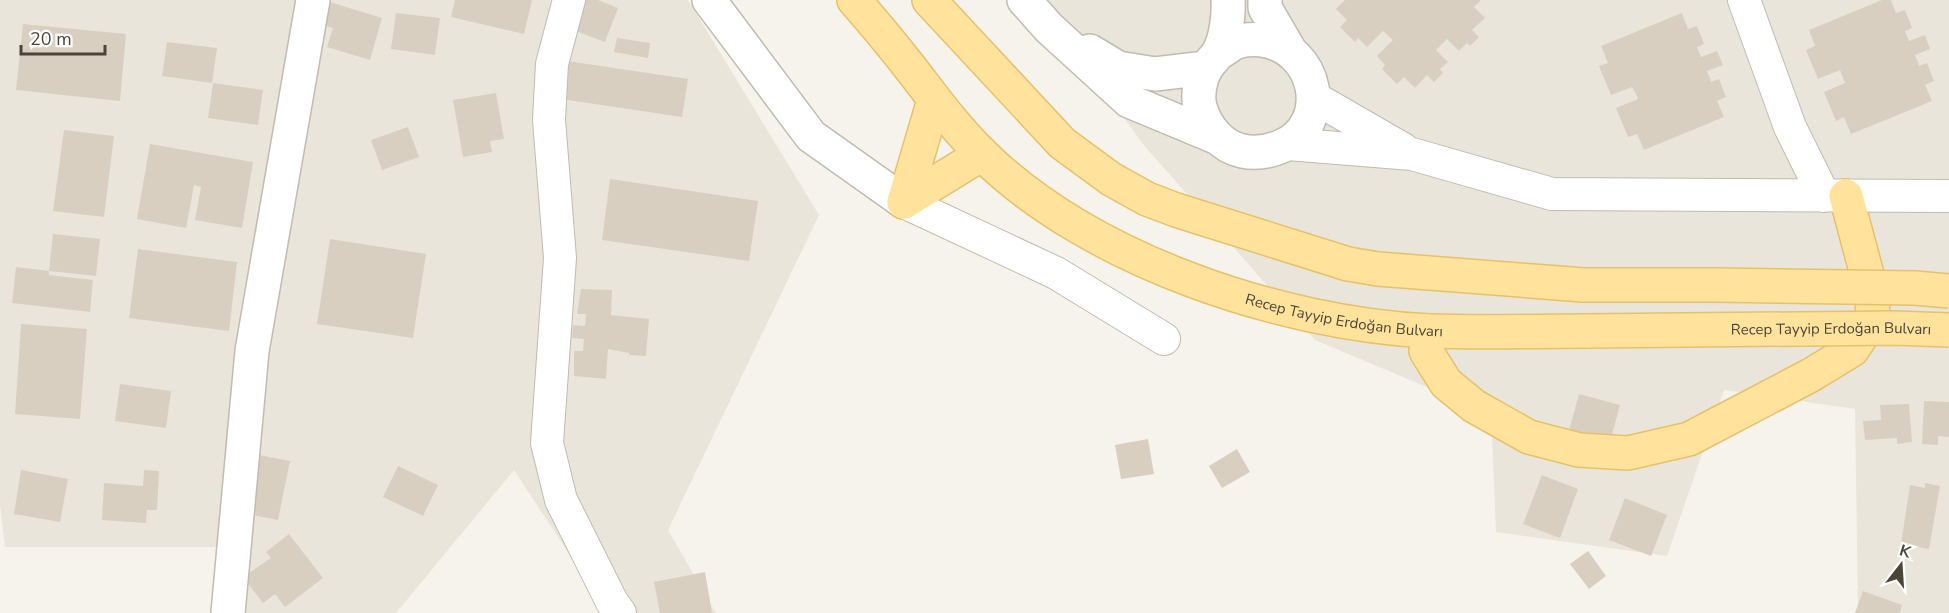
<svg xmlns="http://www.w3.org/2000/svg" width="1949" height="613" font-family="'Nunito Sans',sans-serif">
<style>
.residential{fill:#eae5da}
.building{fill:#d8cfc1}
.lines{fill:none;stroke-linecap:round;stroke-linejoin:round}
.minor-casing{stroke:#c2bbae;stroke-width:34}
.tertiary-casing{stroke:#c2bbae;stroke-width:36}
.primary-casing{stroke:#e6c16a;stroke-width:36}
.minor{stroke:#fff;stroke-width:32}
.tertiary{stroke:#fff;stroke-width:33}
.primary{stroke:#ffe39c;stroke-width:33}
.primary-bridge-casing{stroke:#e6c16a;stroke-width:36;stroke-linecap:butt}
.primary-bridge{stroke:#ffe39c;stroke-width:33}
.labels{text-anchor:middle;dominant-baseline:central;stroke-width:6;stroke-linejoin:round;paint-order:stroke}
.street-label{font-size:15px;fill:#4b4439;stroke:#fff}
</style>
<rect width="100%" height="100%" fill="#f6f3ec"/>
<path class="residential" d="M0 0H688L819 215 668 530 716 613H608L514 470 396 613H242L251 547H5L0 505Z
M1041 0H1949V613H1858L1855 409 1724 390 1667 556 1496 532 1491 414 1315 340 1142 143Z"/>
<path class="building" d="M455 0H532L524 34 451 17Z
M575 0H598L618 8 605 42 565 27Z
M1345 0H1481L1474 7 1485 18 1472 30 1479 37 1470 46 1467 43 1459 51 1447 39 1436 50 1448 62 1440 69 1443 73 1434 82 1427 75 1415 88 1404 77 1397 84 1382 69 1385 65 1377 56 1393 40 1383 31 1367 47 1358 38 1355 42 1340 27 1347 20 1336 9Z
M1882 0H1891L1896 13 1905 10 1912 28 1905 31 1909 41 1925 35 1930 49 1915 55 1919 66 1927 63 1934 81 1925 85 1932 101 1851 134 1844 117 1836 121 1824 92 1845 83 1840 70 1818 79 1806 50 1815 46 1809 30Z
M330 2 382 18 370 60 327 47 333 28 323 25Z
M396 13 440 18 435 55 391 49Z
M1682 13 1688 29 1697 26 1704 44 1697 47 1701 57 1717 51 1723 65 1707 71 1711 82 1719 79 1726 97 1717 101 1724 117 1644 150 1637 134 1628 137 1616 108 1638 99 1635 92 1632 87 1611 95 1599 66 1608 63 1601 46Z
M23 24 126 34 120 101 16 90Z
M617 38 650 43 648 58 614 52Z
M167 42 217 48 212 83 162 76Z
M567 61 688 79 682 117 561 99Z
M213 83 263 90 258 125 208 118Z
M496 93 504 139 490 141 492 152 463 157 453 100Z
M408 127 419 157 382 170 371 140Z
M64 130 114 136 104 217 53 211Z
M150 144 253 162 242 228 195 220 201 187 194 185 186 228 137 219Z
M610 179 758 201 749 261 602 240Z
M53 234 100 239 96 276 49 271Z
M330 239 426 254 413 338 317 324Z
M138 249 237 262 229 331 129 318Z
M16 267 49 271V275L93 280 90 312 12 303Z
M581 289 612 290 611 315 649 319 646 356 629 355V353L608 349 606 379 574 376V351H583L584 339 572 338 573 325 585 326 586 314H577Z
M21 324 87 329 80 419 15 414Z
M120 384 171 391 166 428 115 421Z
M1579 394 1620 405 1609 446 1568 434Z
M1924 401 1949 402V437L1938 436V445L1922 444Z
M1909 404 1912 442 1897 444V438L1865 440 1863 421 1881 420 1880 405Z
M1148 439 1154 474 1121 479 1115 445Z
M1237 449 1250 472 1222 488 1209 466Z
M254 454 290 461 278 520 242 513Z
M398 466 438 485 423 516 383 497Z
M21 470 68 479 60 522 14 514Z
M144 470 159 471 157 510H147L146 523 102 520 104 483 143 486Z
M1542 475 1578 489 1560 538 1523 524Z
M1925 483 1940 486 1929 549 1901 544 1910 485 1925 488Z
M1625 498 1667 515 1651 556 1609 540Z
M289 534 323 578 285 607 275 594 263 603 243 577 271 558 266 552Z
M1588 551 1606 576 1589 589 1570 564Z
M705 572 712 613H660L654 582Z
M1863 591 1902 605 1900 613H1855Z"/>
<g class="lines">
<defs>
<path id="minor" d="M569 0 552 64 549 120 560 258 547 443 561 500 612 602 620 613
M1744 0 1790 127 1824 196
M1313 97 1403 149
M1288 144 1412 154 1552 194 1949 196
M904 202 1056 273 1164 339"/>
<path id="tertiary" d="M709 0 811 136 904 202
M1024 0 1049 28 1129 101 1218 138
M1265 0V8L1289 49
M1090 51 1118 68 1155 74 1206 68
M1219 53C1224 50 1229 46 1234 43 1242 40 1253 39 1261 40 1318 47 1333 124 1282 146 1269 152 1257 154 1242 151 1221 146 1206 128 1200 107 1197 95 1200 78 1207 67 1210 62 1215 58 1218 53 1226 40 1229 15 1228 0
M228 613 252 351 313 0"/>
<g id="primary">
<path id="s1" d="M854 0C867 15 880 30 892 45 922 81 948 121 982 154 1089 260 1281 324 1430 331 1483 333 1536 331 1589 331"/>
<path d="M929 0 1062 143 1111 179 1147 199 1176 210 1348 264 1378 269 1583 285"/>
<path d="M904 202 934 100"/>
<path d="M904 202 982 154"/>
<path d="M1428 331 1426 351 1446 383 1474 406 1529 437 1579 450 1628 453 1689 439 1811 375 1852 350 1872 320 1873 297 1846 196"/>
</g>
</defs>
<use href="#minor" class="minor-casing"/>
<use href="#tertiary" class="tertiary-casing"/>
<use href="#primary" class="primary-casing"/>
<use href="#minor" class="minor"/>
<use href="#tertiary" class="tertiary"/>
<use href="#primary" class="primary"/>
<defs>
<g id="primary-bridge">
<path d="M1583 285H1717L1915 288 1949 291"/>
<path id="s2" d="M1589 331 1894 328 1949 330"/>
</g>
</defs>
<use href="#primary-bridge" class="primary-bridge-casing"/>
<use href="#primary-bridge" class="primary-bridge"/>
</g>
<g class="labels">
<g class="street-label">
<text stroke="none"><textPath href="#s1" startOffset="604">Recep Tayyip Erdoğan Bulvarı</textPath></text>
<text stroke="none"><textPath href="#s2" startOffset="242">Recep Tayyip Erdoğan Bulvarı</textPath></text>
</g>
</g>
<g transform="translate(1901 565) rotate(17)" stroke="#ffffff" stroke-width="4.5" paint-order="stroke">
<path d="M0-4.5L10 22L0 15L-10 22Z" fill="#4b4439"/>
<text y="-9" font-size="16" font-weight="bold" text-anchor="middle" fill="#4b4439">K</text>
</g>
<path d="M21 45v9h84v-9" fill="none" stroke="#4b4439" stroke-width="3"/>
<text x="30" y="45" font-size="18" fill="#4b4439" stroke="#ffffff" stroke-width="4.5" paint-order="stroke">20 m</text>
</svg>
